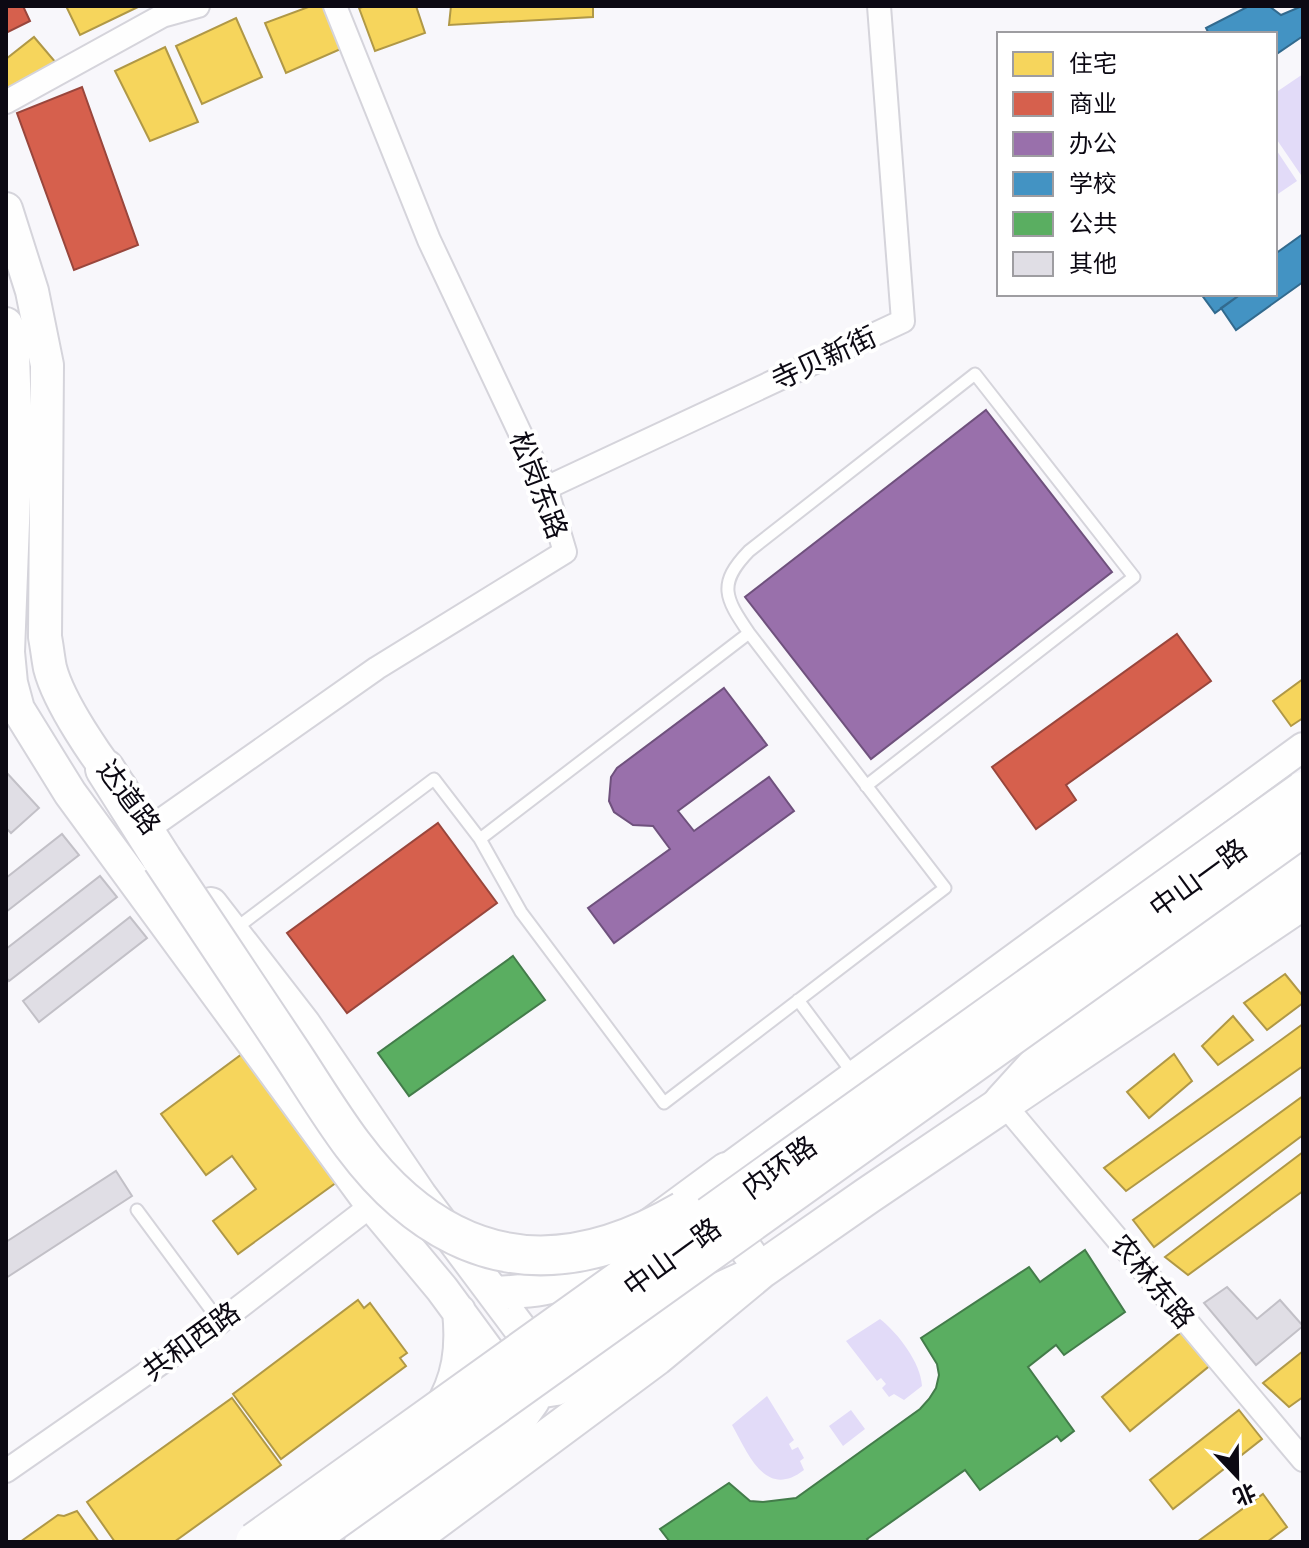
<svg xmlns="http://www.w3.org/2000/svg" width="1309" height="1548" font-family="'Archivo Narrow','Noto Sans SC',sans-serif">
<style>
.green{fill:#e2dbf8}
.homes{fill:#f6d55c;stroke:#b09846;stroke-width:2}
.shops{fill:#d6604d;stroke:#99463c;stroke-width:2}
.offices{fill:#9970ab;stroke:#6f517d;stroke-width:2}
.schools{fill:#4393c3;stroke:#326a8e;stroke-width:2}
.public{fill:#5aae61;stroke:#437c4a;stroke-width:2}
.building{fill:#e0dee5;stroke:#c2c0c7;stroke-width:2}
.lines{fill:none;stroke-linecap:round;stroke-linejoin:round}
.service-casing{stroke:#d5d4db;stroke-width:15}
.minor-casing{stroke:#d5d4db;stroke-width:26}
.tertiary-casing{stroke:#d5d4db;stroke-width:32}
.secondary-casing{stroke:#d5d4db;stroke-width:36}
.primary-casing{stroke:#d5d4db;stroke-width:40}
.trunk-casing{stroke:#d5d4db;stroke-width:42}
.service{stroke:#fefefe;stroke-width:11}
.minor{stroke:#fefefe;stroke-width:22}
.tertiary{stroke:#fefefe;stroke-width:28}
.secondary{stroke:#fefefe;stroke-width:32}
.primary{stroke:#fefefe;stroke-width:36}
.trunk{stroke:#fefefe;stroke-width:38}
.trunk-bridge-casing{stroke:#d5d4db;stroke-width:42;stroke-linecap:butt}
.trunk-bridge{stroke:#fefefe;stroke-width:38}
.labels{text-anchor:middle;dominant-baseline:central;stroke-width:8;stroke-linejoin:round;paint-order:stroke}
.street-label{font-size:28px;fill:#0c0913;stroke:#fff}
</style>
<rect width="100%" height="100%" fill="#f8f7fb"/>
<path class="green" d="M1303 74V178L1275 137V93Z
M1275 148 1297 181 1275 196Z
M880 1319C898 1333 921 1363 922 1386L904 1400 894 1394 889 1397 882 1388 886 1384 881 1378 877 1381 846 1341Z
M767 1396 794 1440 789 1444 792 1450 798 1447 804 1458 800 1461 804 1470C765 1500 748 1453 732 1425Z
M851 1410 865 1429 843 1446 829 1426Z"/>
<path class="homes" d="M66 6H140L80 35Z
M311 6H324L343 48 286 73 265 23Z
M366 6H416L425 33 375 51 359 8Z
M451 6H593V17L449 25Z
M236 18 262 77 202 104 176 46Z
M34 37 57 64 6 97V59Z
M165 47 198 122 150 141 115 71Z
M1303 679V718L1291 726 1273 701Z
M1285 974 1303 996V1003L1267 1030 1244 1003Z
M1233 1016 1253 1040 1218 1065 1202 1046Z
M1303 1024V1066L1126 1191 1104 1168Z
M242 1054 337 1182 238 1254 213 1221 256 1189 232 1156 206 1175 161 1114Z
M1174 1054 1192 1081 1149 1118 1127 1092Z
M1303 1096V1135L1154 1247 1133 1220Z
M1303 1152V1191L1188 1275 1165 1257Z
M358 1300 364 1308 370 1303 407 1353 400 1358 406 1366 281 1459 233 1394Z
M1185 1329 1213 1363 1130 1431 1102 1397Z
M1303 1351V1397L1289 1407 1263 1383Z
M232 1398 281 1465 174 1542H115L87 1502Z
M1239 1410 1262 1439 1173 1509 1150 1480Z
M1263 1494 1287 1527 1267 1542H1197Z
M77 1511 99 1542H20L58 1515 64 1516Z"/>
<path class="shops" d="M6 6H23L30 21 6 33Z
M82 87 138 245 74 270 17 113Z
M1177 634 1211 681 1066 785 1076 800 1036 829 992 767Z
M438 823 497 903 347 1013 287 933Z"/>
<path class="offices" d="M986 410 1112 572 871 759 745 597Z
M724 688 767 745 678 811 694 831 769 777 794 811 614 943 588 908 670 849 653 826 633 825 614 812 609 801 611 777 617 768Z"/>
<path class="schools" d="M1249 6H1269L1281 15 1302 6 1303 36 1275 55V34H1209L1206 28Z
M1303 234V282L1236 330 1221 308 1241 294H1275V254Z
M1201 294H1241L1215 313Z"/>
<path class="public" d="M513 956 545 1000 409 1096 378 1053Z
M1085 1250 1125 1312 1064 1355 1056 1345 1028 1367 1074 1431 1061 1441 1057 1436 980 1490 965 1470 867 1539 869 1542H670L660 1529 729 1483 750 1501 763 1502 796 1498 920 1409 929 1399 936 1388 939 1375 937 1364 921 1338 1029 1267 1040 1282Z"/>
<path class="building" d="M6 772 39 808 11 833 6 828Z
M62 834 79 855 6 912V878Z
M100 876 117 897 9 981 6 977V949Z
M130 917 147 938 39 1022 23 1001Z
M116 1171 132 1196 6 1278V1242Z
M1227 1287 1257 1319 1280 1300 1303 1326 1256 1365 1204 1303Z"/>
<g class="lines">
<defs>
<path id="service" d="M480 839 749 633
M235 929 434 779 480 839 521 912 664 1103 945 888 749 633C725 598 717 584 749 551L975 374 1134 577 866 786
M798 1000 854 1075
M137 1210 220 1322"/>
<path id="minor" d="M6 102 162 16 198 6
M546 488 903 321 879 6
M151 827 377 668 565 552 546 488 429 240 335 6
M1003 1103 1303 1460
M6 1471 220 1322 372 1205"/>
<path id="tertiary" d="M726 1169 1303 747"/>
<path id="secondary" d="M6 209 32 291 47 365 45 637C47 647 48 658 50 668 59 703 98 760 121 788
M6 324 13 354 16 445 8 652 11 683 18 709 70 793 372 1205 442 1289 506 1376 520 1386 537 1392 556 1389 593 1371 715 1291 761 1270 725 1220
M211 904 304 1024 420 1195 536 1350 542 1368 540 1381 533 1401 518 1422 361 1542
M494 1293C526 1291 553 1291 582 1275L726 1169 785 1171
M439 1411C459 1379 463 1348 459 1311"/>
<path id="primary" d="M407 1542 656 1357 761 1270 867 1196 1303 901"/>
<path id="trunk" d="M105 769 162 859
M1003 1103 1044 1058 1082 1028 1303 868"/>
</defs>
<use href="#service" class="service-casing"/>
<use href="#minor" class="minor-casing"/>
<use href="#tertiary" class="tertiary-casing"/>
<use href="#secondary" class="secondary-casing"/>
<use href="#primary" class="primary-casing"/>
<use href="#trunk" class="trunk-casing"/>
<use href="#service" class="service"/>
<use href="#minor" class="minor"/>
<use href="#tertiary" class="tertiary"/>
<use href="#secondary" class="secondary"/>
<use href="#primary" class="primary"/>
<use href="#trunk" class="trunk"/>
<defs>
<path id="trunk-bridge" d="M162 859C205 923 247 987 290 1051 324 1102 356 1160 403 1200 492 1277 587 1267 683 1211
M255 1542 1303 791
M304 1542 1303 827"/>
</defs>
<use href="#trunk-bridge" class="trunk-bridge-casing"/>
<use href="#trunk-bridge" class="trunk-bridge"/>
</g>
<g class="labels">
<g class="street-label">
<text transform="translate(824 358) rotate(-25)">寺贝新街</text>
<text transform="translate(539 485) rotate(69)">松岗东路</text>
<text transform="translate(129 797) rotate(53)">达道路</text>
<text transform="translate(1198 878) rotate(-36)">中山一路</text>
<text transform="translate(779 1167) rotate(-36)">内环路</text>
<text transform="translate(672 1257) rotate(-36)">中山一路</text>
<text transform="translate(1153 1281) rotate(50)">农林东路</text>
<text transform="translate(191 1341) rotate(-36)">共和西路</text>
</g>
</g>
<rect width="1309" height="1548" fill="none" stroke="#0c0913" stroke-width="16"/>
<rect x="997" y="32" width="280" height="264" fill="#ffffff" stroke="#9e9da1" stroke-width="2"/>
<rect x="1013" y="52" width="40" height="24" fill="#f6d55c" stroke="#9e9da1" stroke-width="2"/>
<text x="1069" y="72" font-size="24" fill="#0c0913">住宅</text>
<rect x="1013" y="92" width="40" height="24" fill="#d6604d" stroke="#9e9da1" stroke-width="2"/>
<text x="1069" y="112" font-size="24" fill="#0c0913">商业</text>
<rect x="1013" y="132" width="40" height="24" fill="#9970ab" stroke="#9e9da1" stroke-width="2"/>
<text x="1069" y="152" font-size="24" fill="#0c0913">办公</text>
<rect x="1013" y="172" width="40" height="24" fill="#4393c3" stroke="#9e9da1" stroke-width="2"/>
<text x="1069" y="192" font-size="24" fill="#0c0913">学校</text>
<rect x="1013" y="212" width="40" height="24" fill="#5aae61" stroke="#9e9da1" stroke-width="2"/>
<text x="1069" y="232" font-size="24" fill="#0c0913">公共</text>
<rect x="1013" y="252" width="40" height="24" fill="#e0dee5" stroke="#9e9da1" stroke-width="2"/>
<text x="1069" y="272" font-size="24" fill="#0c0913">其他</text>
<g transform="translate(1237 1476) rotate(158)" stroke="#ffffff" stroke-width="6" paint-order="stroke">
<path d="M0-6L14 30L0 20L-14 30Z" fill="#0c0913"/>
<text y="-12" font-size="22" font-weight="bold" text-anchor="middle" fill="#0c0913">北</text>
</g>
</svg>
